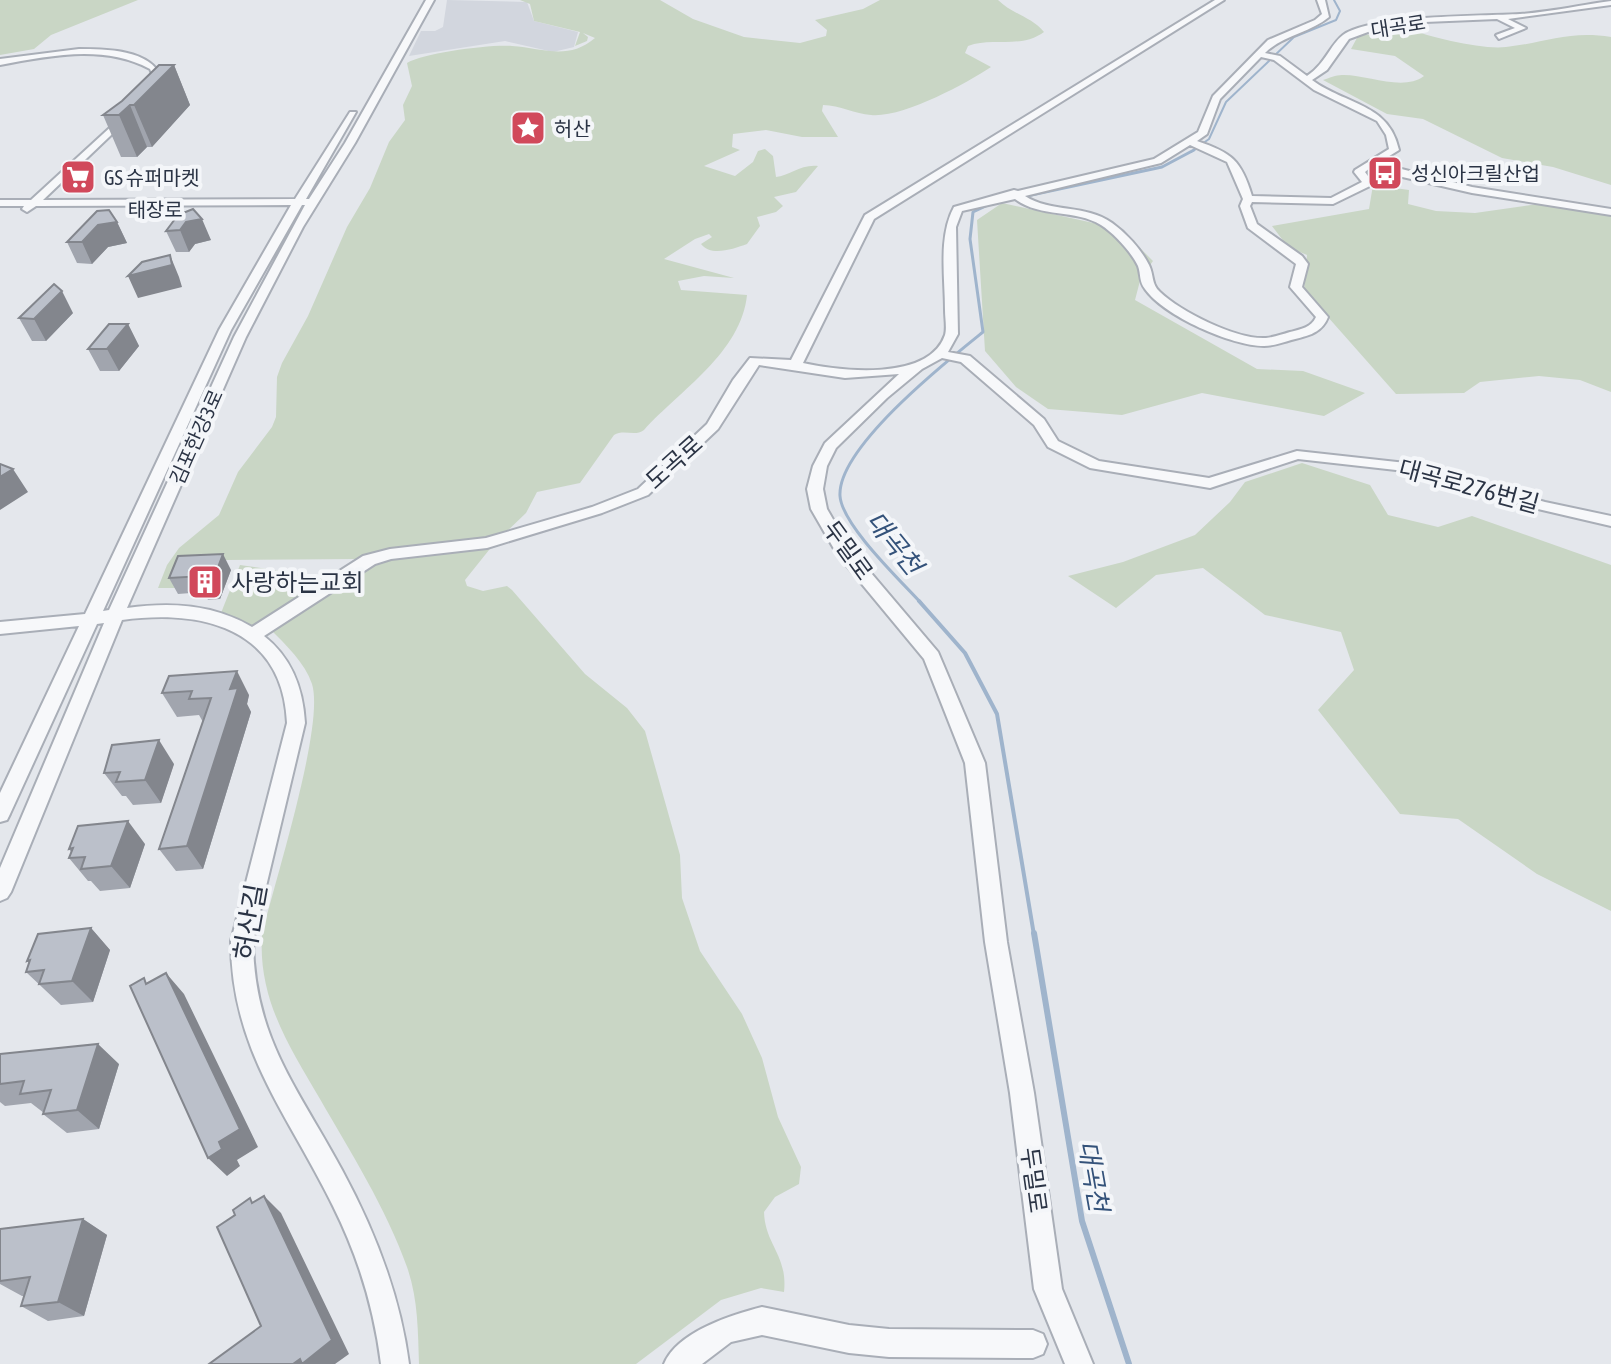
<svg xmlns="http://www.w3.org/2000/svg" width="1611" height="1364" font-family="'Asap Condensed','Noto Sans KR',sans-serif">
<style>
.built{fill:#d2d6de}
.green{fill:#c9d6c5}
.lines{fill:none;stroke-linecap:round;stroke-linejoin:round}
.stream-far3{stroke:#9fb4cc;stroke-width:2}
.stream-far2{stroke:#9fb4cc;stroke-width:3}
.stream-far1{stroke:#9fb4cc;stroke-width:4}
.stream{stroke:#9fb4cc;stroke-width:6}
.minor-casing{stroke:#a9aeb7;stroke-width:4}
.minor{fill:#f7f8fa;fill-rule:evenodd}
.wall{fill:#a1a5ae}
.shaded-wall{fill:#83868d}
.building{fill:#bbc0ca;stroke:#83868d;stroke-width:2}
.labels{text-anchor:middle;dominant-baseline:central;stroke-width:8;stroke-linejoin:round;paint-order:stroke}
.far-street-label{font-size:20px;fill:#2b3445;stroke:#f4f6f9}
.far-poi-label{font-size:20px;fill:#2b3445;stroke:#f4f6f9;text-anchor:start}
.street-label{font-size:24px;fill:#2b3445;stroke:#f4f6f9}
.poi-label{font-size:24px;fill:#2b3445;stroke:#f4f6f9;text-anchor:start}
.water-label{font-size:26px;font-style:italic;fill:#34527a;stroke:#f4f6f9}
.near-street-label{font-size:28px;fill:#2b3445;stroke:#f4f6f9}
</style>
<rect width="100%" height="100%" fill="#e4e7ec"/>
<path class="built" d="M447 0 527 2 534 21 578 32 574 47 553 52 505 41 409 56 421 31H435L443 27Z"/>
<path class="green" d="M0 0H138L51 35 34 49 0 55Z
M520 0H660L693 19 744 37 800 43 826 36 827 30 815 20 863 9 880 0H998C1012 14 1032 17 1044 32 1021 49 993 37 968 46L965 53 991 67C965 84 903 118 871 115 855 114 840 105 823 105L822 111 838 137H802L766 130 733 134 732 147 740 150 704 166 735 176 753 162 758 151 765 149 773 156 776 177C789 176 801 164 818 166L796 192 774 197 783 206 776 212 757 217 760 226 747 244C733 249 711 257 701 244L712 237 709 234 695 239 664 259 734 278 704 276 678 281 681 290 747 295C741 353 680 390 644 430 635 437 624 429 614 435L580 483 537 492 526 513 504 534 482 540 377 553 357 559 225 560 175 588H158L167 565 179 548 219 515 238 472 272 427 276 417 277 377 282 363 308 316 347 227 370 188 389 142 405 120 403 105 412 86 407 63C423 53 491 44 512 46 543 48 568 61 595 38L583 33 588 37 587 41 575 46 580 32 534 21 530 4Z
M1408 29C1431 37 1482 50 1506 47 1545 43 1569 30 1611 37V185L1553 167 1502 158 1423 119 1387 114 1323 80C1329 78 1336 75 1342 75 1366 74 1403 92 1424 76L1395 56 1351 49 1358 36Z
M1373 185 1409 190 1408 204 1436 211 1475 213 1538 204 1611 216V392L1580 380 1539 376 1480 382 1464 393 1396 394 1304 290 1307 255 1288 247 1272 226 1369 209Z
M1002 203 1121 229 1153 261 1141 277 1135 300 1257 369 1303 371 1365 393 1324 416 1202 393 1122 415 1048 409 1016 387 985 351 977 220Z
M1302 463 1370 485 1388 515 1438 527 1472 516 1611 565V911L1537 874 1458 819 1400 814 1318 710 1354 670 1341 632 1265 615 1203 568 1156 575 1116 608 1068 576 1123 562 1195 535 1230 502 1245 482Z
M493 545 465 580 467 586 483 591 507 586 512 590 585 674 627 708 645 731 680 855 682 898 700 951 742 1014 762 1058 778 1117 801 1167 799 1184 775 1197 764 1212C765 1245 788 1255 784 1292L761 1288 721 1300 636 1364H419C418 1331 418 1298 407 1267 386 1208 351 1153 320 1099 289 1046 258 999 262 935 274 883 325 726 312 684 305 663 286 645 271 630 304 608 345 573 382 560 417 549 457 555 493 545Z
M240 565 328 578 258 626 251 628 221 613Z"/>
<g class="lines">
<path class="stream-far3" d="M1191 152 1209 139 1226 102 1294 37 1336 20 1340 11 1334 0"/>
<path class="stream-far2" d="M1022 197 1162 167 1194 150
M921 603C900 580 842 525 840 496 837 448 947 361 983 332L970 239 973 212 990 204"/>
<path class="stream-far1" d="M919 601 965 653 997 714 1034 935"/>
<path class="stream" d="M1034 933 1082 1221 1129 1364"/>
<defs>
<path id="minor" d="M426 0H434L355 143 303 227 246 337 127 608C171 602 213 604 252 627L363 556 390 549 486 538 592 507 638 489 707 424 733 380 750 358 791 360 865 215 1215 0H1224L874 219 803 363C839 371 929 382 945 335 947 328 945 318 945 310 945 277 938 237 954 207L1014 190 1018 191 1154 159 1198 132 1213 96 1268 40 1315 20 1322 14 1317 0H1325L1329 17C1310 33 1283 35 1265 53L1280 56 1307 76C1326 63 1330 45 1343 35 1370 15 1483 16 1520 14 1550 12 1581 5 1611 1V5L1508 19 1526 28 1499 39 1496 35 1515 28 1497 19 1425 22 1368 32 1349 39 1327 70 1312 80C1346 105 1389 103 1399 150L1378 163 1472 187 1611 209V215L1472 193 1385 173 1371 167 1365 172 1373 183 1372 185 1333 204 1252 202 1250 206 1257 224 1302 256 1308 264 1302 287 1328 317C1321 335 1305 336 1288 341 1281 343 1273 346 1264 346 1232 346 1164 316 1145 289 1139 282 1141 274 1138 266 1131 252 1115 234 1101 225 1075 209 1040 218 1015 199L962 211 956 227 958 334 948 352 970 356 1044 419 1058 441 1099 461 1209 478 1297 451 1406 463 1545 502 1611 516V526L1538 509 1405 471 1298 459 1210 488 1090 468 1048 447 1034 425 961 362 942 358 922 369 887 398 836 448 827 466 823 489 827 509 849 547 938 652 985 763 1007 942 1034 1093 1062 1289 1093 1364H1065L1034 1289 1010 1093 985 942 965 763 924 659 837 554 811 509 807 489 813 466 825 443 899 374 845 378 759 365 718 429 648 495 602 513 487 548 391 559 375 564 264 636C292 658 303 688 305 723L253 941C254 1039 298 1088 342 1170 375 1231 400 1295 409 1364H381C374 1308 358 1256 333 1206 288 1114 231 1050 231 941L287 723C283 628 202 609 122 620L11 892 7 898 0 901V868L104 623 97 624 10 814 7 820 0 822V793L79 626 0 634V622L85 614 219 330 291 205 36 206 27 212 22 209 24 206H0V200H31L127 112 130 113V117L43 200 295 199 350 112H356L306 199H309L345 143ZM1261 57 1274 60 1314 90 1377 121 1386 135 1389 149 1355 170 1354 172 1362 182 1331 198 1252 196C1241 160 1232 153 1197 141L1207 134 1220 99ZM1190 145 1227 162 1243 199 1240 206 1248 228 1296 264 1290 287 1316 317C1311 328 1301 329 1290 332 1283 334 1275 337 1266 338 1237 340 1181 312 1160 292 1151 284 1154 275 1149 265 1141 249 1126 233 1112 223 1086 204 1051 213 1025 196L1161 163ZM302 205H305L234 337 109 610 103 611 231 330Z
M79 49C106 49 150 49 162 78L159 89 154 92 149 89 154 78 150 69C103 44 50 56 0 65V59Z
M762 1307 849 1325 889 1329 1033 1330 1043 1334 1047 1344 1043 1354 1033 1358 889 1357 849 1353 762 1335 731 1342 702 1364H664C677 1332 731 1315 762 1307Z"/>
</defs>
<use href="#minor" class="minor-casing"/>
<use href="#minor" class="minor"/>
</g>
<path class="wall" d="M174 65 190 105 152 147H147L137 157H121L103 115Z
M178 215 211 240 195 244 189 252H176L166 231Z
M117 222 127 243 108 247 92 264 77 263 67 242Z
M73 313 46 341H32L19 318Z
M128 324 139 346 119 371H100L88 349Z
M231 570 220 599 208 600 204 592 178 594 169 578Z
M169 676 249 695 247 704 251 712 203 869 176 871 159 849 203 722 199 715 177 717 162 693Z
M174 764 161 803 133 805 126 796H122L104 773Z
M145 844 130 888 100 891 91 881H88L69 858 71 852 69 849Z
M91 928 110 950 93 1002 61 1005 26 972 29 963 27 961Z
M0 1054 119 1064 99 1129 67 1133 43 1114 44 1113 31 1103 5 1106 0 1102Z
M83 1219 107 1235 84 1316 48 1321 21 1306 24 1296H22L0 1284V1229Z"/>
<path class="shaded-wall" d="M174 65 190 105 152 147 134 105Z
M130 105 147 147 137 157 119 115Z
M202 219 211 240 195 244 189 252 180 230 186 222Z
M117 222 127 243 108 247 92 264 82 242 98 225Z
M170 255 179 277 182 287 138 298 128 276Z
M62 291 73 313 46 341 34 319Z
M128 324 139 346 119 371 107 349Z
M13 469 28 492 0 510V477Z
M223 554 231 570 220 599 212 583Z
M237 671 249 695 247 704 251 712 203 869 187 846 230 689Z
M159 740 174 764 161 803 145 780Z
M128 821 145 844 130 888 111 866Z
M91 928 110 950 93 1002 72 981Z
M166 973 184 994 258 1147 237 1160 240 1166 227 1176 208 1158 219 1142Z
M98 1044 119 1064 99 1129 77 1110Z
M264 1196 281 1213 349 1354 335 1364H293Z
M83 1219 107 1235 84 1316 58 1302Z"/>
<path class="building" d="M159 65H174L134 105H130L119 115H103L122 101Z
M193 209 202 219 186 222 180 230 166 231 178 215Z
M109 210 117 222 98 225 82 242H67L97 211Z
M170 255 172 265 128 276 142 262Z
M54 284 62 291 34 319 19 318Z
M109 324H128L107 349H88Z
M0 464 13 469 0 477Z
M223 554 212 583 199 584 203 576 169 578 178 556Z
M237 671 230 689 238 688 187 846 159 849 211 698 189 699 192 691 162 693 169 676Z
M159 740 145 780 116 782 120 772 104 773 112 745Z
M128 821 111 866 81 869 85 857 69 858 73 848 69 849 78 826Z
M91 928 72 981 39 984 44 970 26 972 30 960 27 961 38 934Z
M166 973 240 1129 219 1142 222 1149 208 1158 130 986 144 978 146 984Z
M98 1044 77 1110 43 1114 51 1090 20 1094 24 1081 0 1084V1054Z
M264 1196 332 1340 302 1364 300 1359 293 1364H209L261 1326 217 1227 235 1215 233 1210 250 1198 252 1203Z
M83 1219 58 1302 21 1306 30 1277 0 1281V1229Z"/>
<defs>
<symbol id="sight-square" viewBox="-11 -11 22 22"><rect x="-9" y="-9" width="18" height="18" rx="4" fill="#d1495b" stroke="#f4f6f9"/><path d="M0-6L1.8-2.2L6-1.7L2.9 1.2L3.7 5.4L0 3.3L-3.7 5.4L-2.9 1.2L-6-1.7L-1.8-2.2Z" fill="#fff"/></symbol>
<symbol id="bus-square" viewBox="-11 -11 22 22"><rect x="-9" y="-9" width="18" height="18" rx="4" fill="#d1495b" stroke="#f4f6f9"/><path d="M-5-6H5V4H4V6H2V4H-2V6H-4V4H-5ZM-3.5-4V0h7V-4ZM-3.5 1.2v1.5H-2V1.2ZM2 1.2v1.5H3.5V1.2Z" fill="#fff"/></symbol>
<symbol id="supermarket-square" viewBox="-11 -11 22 22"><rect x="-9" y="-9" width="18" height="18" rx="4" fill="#d1495b" stroke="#f4f6f9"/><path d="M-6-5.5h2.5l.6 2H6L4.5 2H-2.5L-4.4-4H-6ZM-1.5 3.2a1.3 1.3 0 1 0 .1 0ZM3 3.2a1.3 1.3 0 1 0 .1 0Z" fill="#fff"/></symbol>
<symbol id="building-square" viewBox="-11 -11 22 22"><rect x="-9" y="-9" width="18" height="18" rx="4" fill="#d1495b" stroke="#f4f6f9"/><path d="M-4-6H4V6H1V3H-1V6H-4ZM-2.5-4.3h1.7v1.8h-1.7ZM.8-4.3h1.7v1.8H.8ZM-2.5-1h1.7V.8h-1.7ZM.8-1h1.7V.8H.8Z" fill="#fff"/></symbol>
</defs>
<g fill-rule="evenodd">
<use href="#sight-square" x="508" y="108" width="40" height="40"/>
<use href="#bus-square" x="1365" y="153" width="40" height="40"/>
<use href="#supermarket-square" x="58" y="157" width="40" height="40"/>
<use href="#building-square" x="185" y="562" width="40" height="40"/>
</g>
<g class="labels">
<g class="far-street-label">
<text transform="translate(1398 26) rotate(-9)">대곡로</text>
<text x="155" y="209">태장로</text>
<text transform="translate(196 437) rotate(-66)">김포한강3로</text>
</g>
<g class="far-poi-label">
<text x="554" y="128">허산</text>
<text x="1411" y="173">성신아크릴산업</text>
<text x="104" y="177">GS 슈퍼마켓</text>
</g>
<g class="street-label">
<text transform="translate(674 462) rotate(-42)">도곡로</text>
<text transform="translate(1469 486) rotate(15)">대곡로276번길</text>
<text transform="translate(848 550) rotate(54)">두밀로</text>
<text transform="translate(1034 1180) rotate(82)">두밀로</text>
</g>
<g class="poi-label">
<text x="231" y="582">사랑하는교회</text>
</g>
<g class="water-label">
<text transform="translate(894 543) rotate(51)">대곡천</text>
<text transform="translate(1093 1176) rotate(80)">대곡천</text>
</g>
<g class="near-street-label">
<text transform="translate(250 922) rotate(-80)">허산길</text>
</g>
</g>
</svg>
